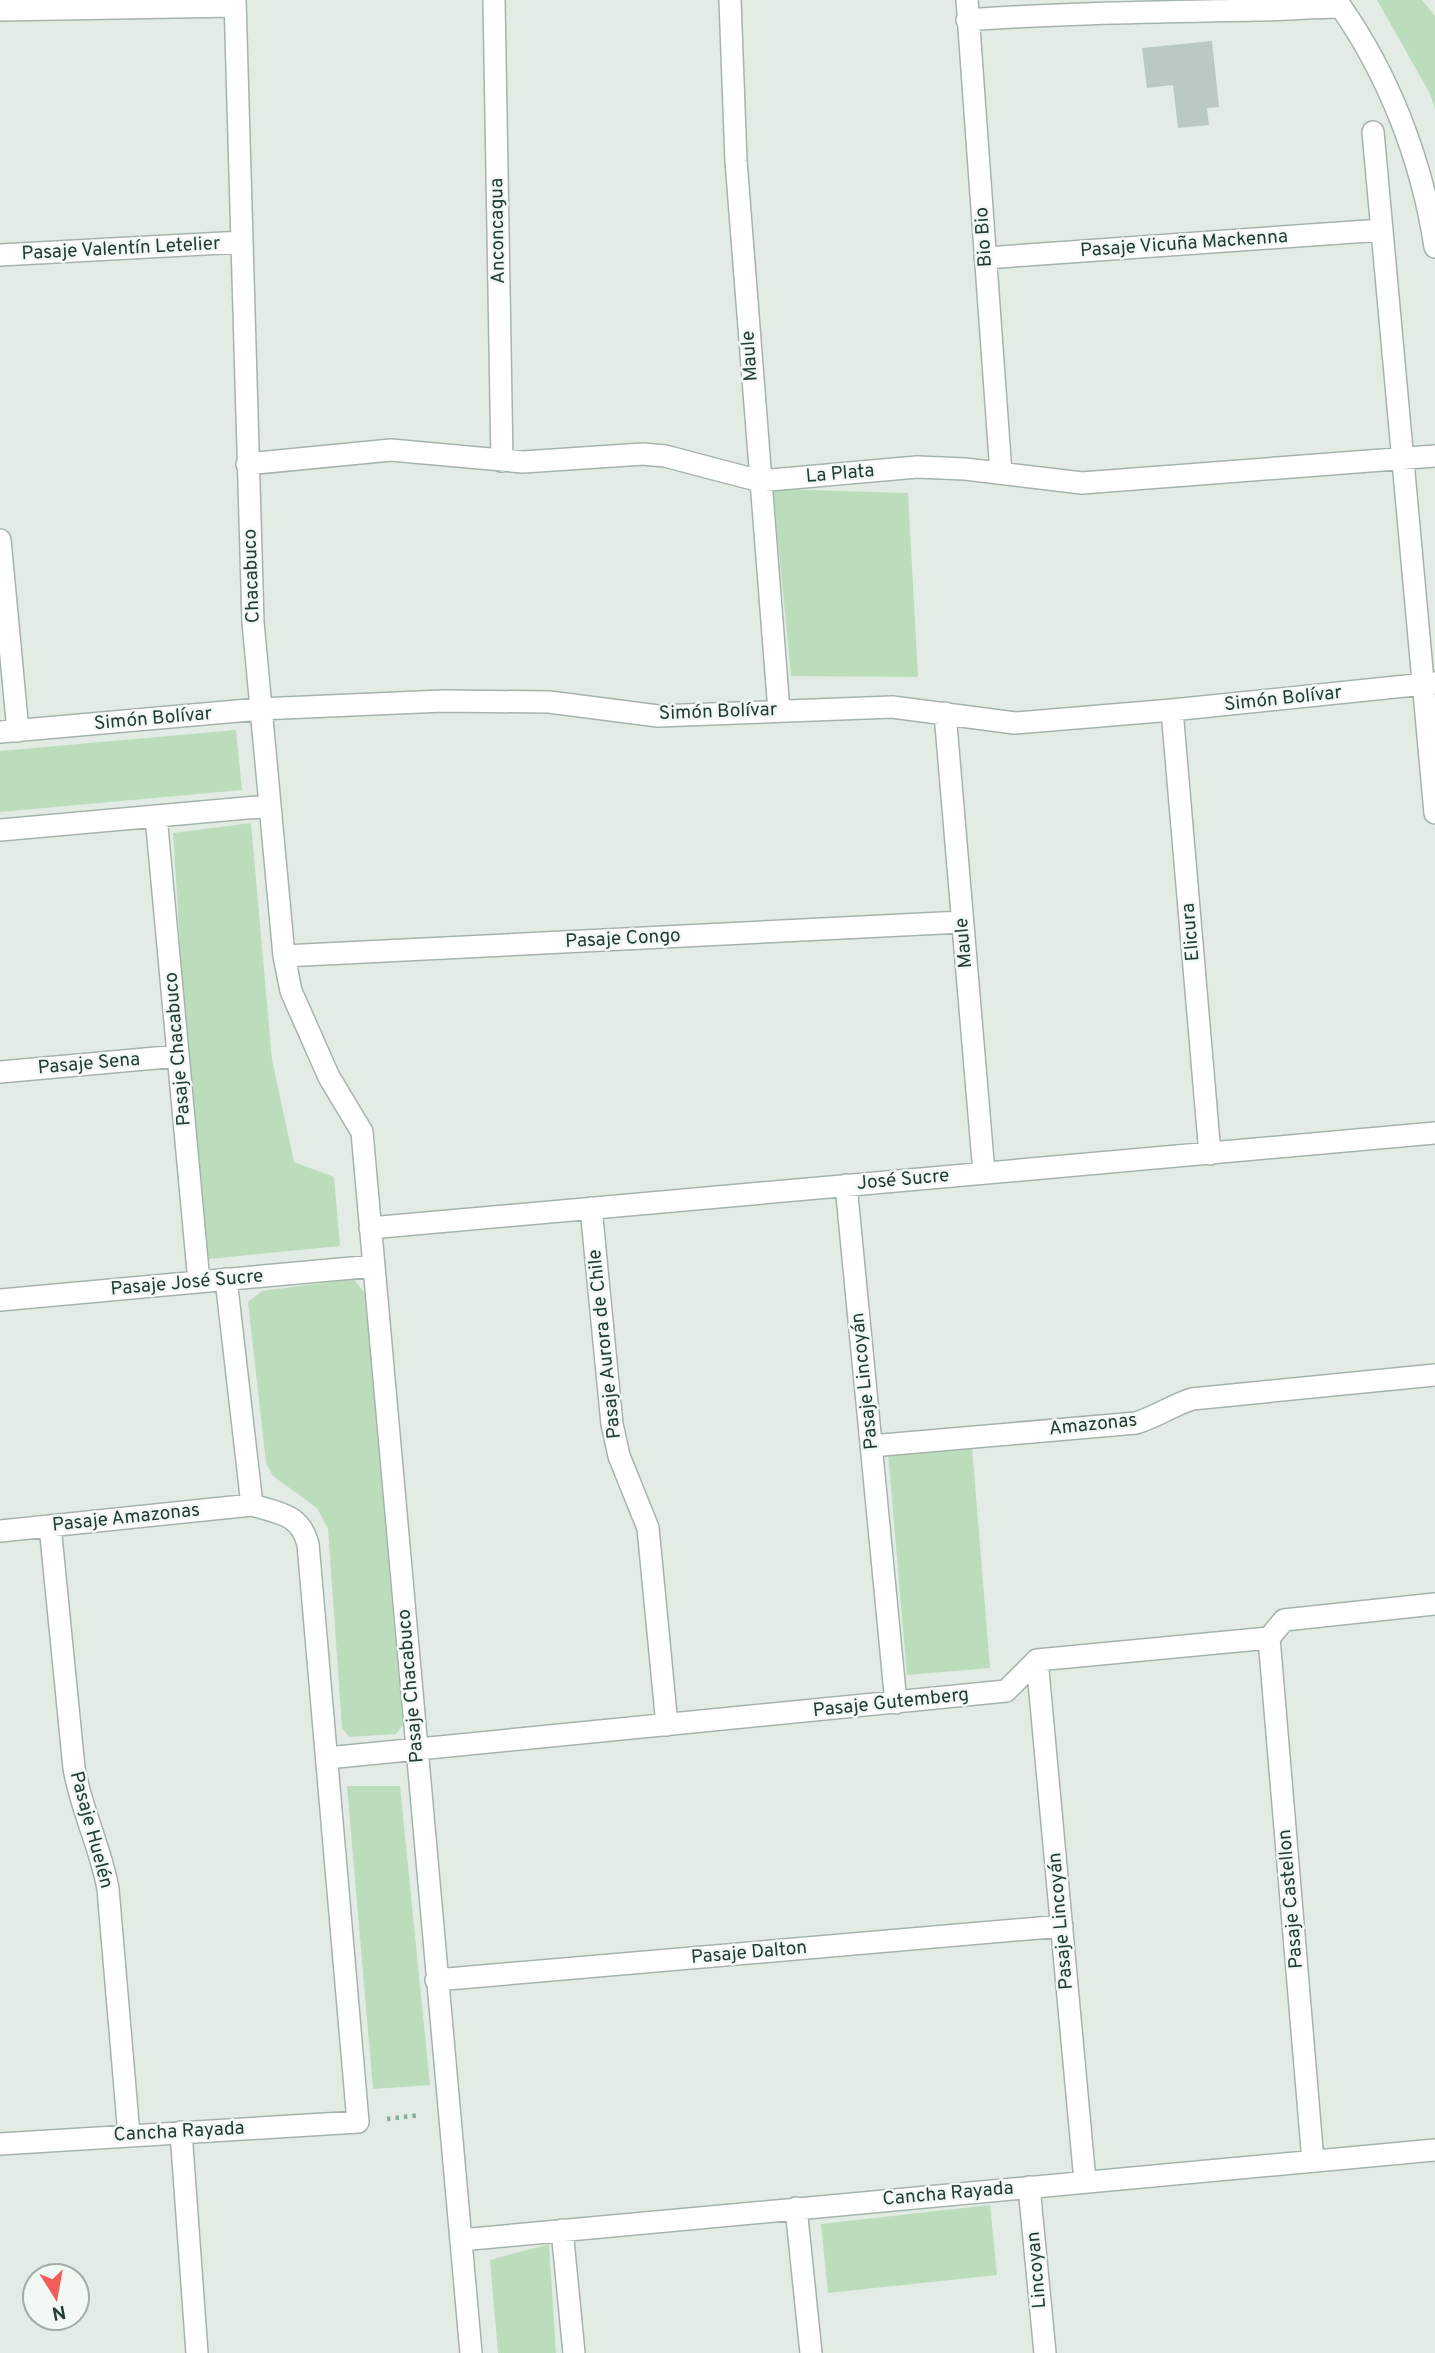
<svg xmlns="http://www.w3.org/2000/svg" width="1435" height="2353" font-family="Overpass,sans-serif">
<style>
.green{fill:#bbddbc}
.building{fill:#bacac0}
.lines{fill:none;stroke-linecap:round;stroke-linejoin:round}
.minor-casing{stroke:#a5b4ab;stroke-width:24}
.tertiary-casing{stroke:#a5b4ab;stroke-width:24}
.path{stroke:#82b097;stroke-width:4.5;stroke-dasharray:3.5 5;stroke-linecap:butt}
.minor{stroke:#fff;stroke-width:21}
.tertiary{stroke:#fff;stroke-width:21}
.labels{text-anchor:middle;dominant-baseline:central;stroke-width:5;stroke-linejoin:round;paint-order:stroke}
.street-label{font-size:19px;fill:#223d2f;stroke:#f2f8f4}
</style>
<rect width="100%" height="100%" fill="#e2ece5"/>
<path class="green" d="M1377 0H1422L1435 16V108L1429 92Z
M773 489 908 493 918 677 791 676Z
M236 730 242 790 0 812V751Z
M251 823 272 1060 294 1162 334 1177 340 1246 209 1259 188 1069 173 833Z
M354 1279 365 1294 403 1725 396 1734 349 1737 342 1728 328 1529 317 1508 273 1476 266 1463 248 1302 262 1291Z
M972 1447 990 1668 907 1675 888 1453Z
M347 1786H400L430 2085 373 2089Z
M990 2205 997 2275 828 2293 821 2224Z
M549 2244 556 2353H498L490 2260Z"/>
<path class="building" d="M1212 41 1219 107 1207 108 1209 125 1178 128 1173 85 1147 88 1142 48Z"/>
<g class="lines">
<defs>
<path id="minor" d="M235 0 253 622 284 956 291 991 329 1077 362 1132 471 2353
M494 0 502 461
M730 0 736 161 779 711
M967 0 1001 473
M0 10 235 6
M967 20C1064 13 1159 12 1256 10 1284 10 1312 7 1341 7
M1373 132 1435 813
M0 255 242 242
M985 258 1382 230
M247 464 391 450 523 462 643 454 665 456 760 481 917 467 965 469 1082 483 1435 456
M0 540 18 731
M1172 710 1210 1154
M945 713 984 1173
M0 732 260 709 443 701 549 702 658 716 892 707 1015 723 1172 710 1435 683
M156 816 199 1282
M0 830 269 806
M284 956 962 922
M0 1072 178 1056
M846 1185 896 1703
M591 1208 612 1424 619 1456 648 1528 667 1725
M370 1228 1435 1133
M0 1300 374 1266
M871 1446 1136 1423C1156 1417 1173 1405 1192 1399L1435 1375
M50 1526 74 1768C81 1810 101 1848 108 1889L129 2135
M0 1531 252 1505
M1269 1638 1313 2161
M1037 1660 1085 2181
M327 1758 1006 1691 1037 1660 1269 1638 1284 1620 1435 1604
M436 1980 1062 1926
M181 2132 197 2353
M0 2144 358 2122 308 1544C300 1514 279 1513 252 1505L226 1279
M1029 2187 1045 2353
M796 2208 811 2353
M562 2230 574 2353
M461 2240 1435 2150"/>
<path id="tertiary" d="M1336 0C1388 72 1422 160 1435 247"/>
</defs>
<use href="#minor" class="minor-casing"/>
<use href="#tertiary" class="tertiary-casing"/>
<path class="path" d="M387 2119 420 2115"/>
<use href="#minor" class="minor"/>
<use href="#tertiary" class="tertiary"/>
</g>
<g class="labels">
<g class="street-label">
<text transform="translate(498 231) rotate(-91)">Anconcagua</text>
<text transform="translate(984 237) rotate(-94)">Bio Bio</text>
<text transform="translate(1184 244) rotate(-4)">Pasaje Vicuña Mackenna</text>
<text transform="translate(121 249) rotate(-3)">Pasaje Valentín Letelier</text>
<text transform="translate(750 356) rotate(-94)">Maule</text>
<text transform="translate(840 474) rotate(-5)">La Plata</text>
<text transform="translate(252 576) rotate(-92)">Chacabuco</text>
<text transform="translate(1283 699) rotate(-6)">Simón Bolívar</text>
<text transform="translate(718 712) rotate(-2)">Simón Bolívar</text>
<text transform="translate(153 719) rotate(-5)">Simón Bolívar</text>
<text transform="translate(1191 932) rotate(-95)">Elicura</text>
<text transform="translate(623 939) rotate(-3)">Pasaje Congo</text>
<text transform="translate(964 943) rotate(-95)">Maule</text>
<text transform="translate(178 1049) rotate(-95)">Pasaje Chacabuco</text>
<text transform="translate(89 1064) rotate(-5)">Pasaje Sena</text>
<text transform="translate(903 1180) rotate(-5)">José Sucre</text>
<text transform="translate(187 1283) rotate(-5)">Pasaje José Sucre</text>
<text transform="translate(605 1344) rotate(-96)">Pasaje Aurora de Chile</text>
<text transform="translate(865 1381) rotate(-96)">Pasaje Lincoyán</text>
<text transform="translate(1093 1425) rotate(-6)">Amazonas</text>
<text transform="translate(126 1518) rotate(-6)">Pasaje Amazonas</text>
<text transform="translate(411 1686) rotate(-95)">Pasaje Chacabuco</text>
<text transform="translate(891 1703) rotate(-6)">Pasaje Gutemberg</text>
<text transform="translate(91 1830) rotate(75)">Pasaje Huelén</text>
<text transform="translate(1291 1899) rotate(-95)">Pasaje Castellon</text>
<text transform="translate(1061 1921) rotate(-95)">Pasaje Lincoyán</text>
<text transform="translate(749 1953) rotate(-5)">Pasaje Dalton</text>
<text transform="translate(179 2132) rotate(-3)">Cancha Rayada</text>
<text transform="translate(948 2194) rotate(-5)">Cancha Rayada</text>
<text transform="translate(1037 2270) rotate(-95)">Lincoyan</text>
</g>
</g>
<g transform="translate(56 2297) rotate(169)"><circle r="33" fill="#f2f8f4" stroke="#9fada5" stroke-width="2"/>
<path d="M0-5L12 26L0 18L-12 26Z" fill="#f25d5a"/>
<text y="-10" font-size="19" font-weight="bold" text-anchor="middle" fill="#223d2f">N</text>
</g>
</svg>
